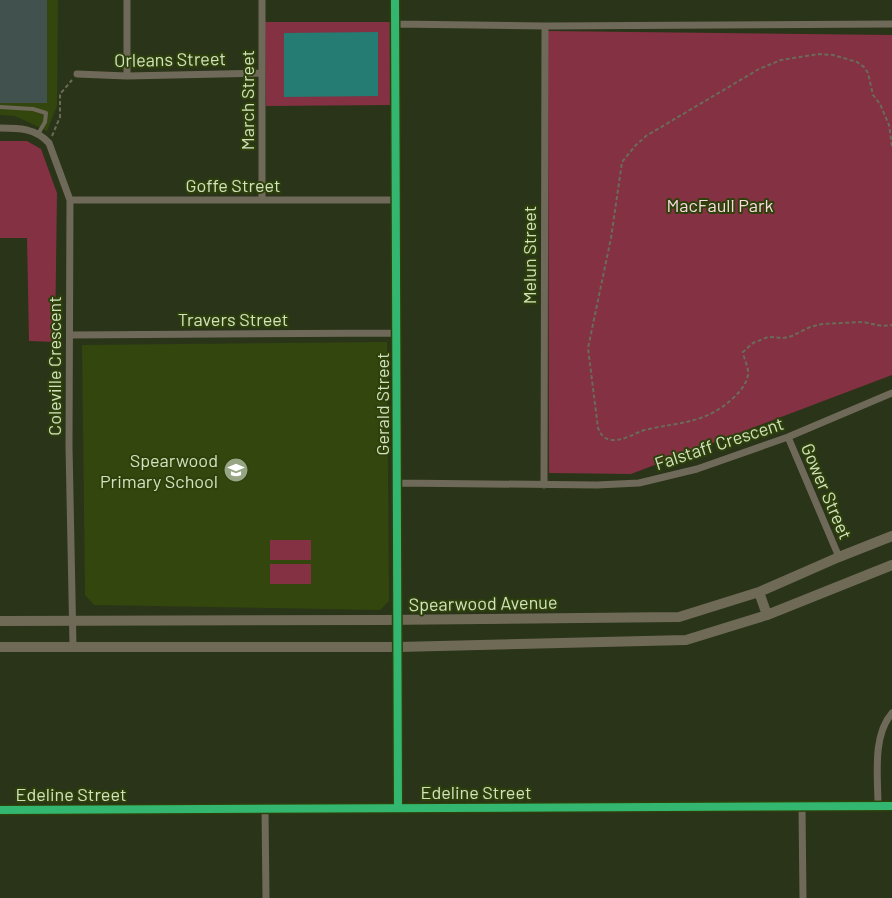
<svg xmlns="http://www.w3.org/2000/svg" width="892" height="898" font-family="Barlow,sans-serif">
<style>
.built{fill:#33460e}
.green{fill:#833143}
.water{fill:#257c73}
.building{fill:#41514e}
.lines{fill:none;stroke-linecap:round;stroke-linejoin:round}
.path{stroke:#6b6b59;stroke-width:2;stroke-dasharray:4 2.5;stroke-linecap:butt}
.service{stroke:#6f6959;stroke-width:4}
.minor{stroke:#6f6959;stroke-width:7}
.secondary{stroke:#6f6a56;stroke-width:10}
.cycleway-casing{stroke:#2e410b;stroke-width:11}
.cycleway{stroke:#33b770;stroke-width:8}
.labels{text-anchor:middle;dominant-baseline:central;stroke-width:4;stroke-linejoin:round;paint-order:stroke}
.street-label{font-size:18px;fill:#d2e2bf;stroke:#2e410b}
.park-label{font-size:18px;fill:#f9dbdf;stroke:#2e410b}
.poi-label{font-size:18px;fill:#d2e2bf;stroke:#2e410b;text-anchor:end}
</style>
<rect width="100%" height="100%" fill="#2a3418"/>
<path class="built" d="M0 0H58L57 106 47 131 15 116 0 115Z
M387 342 389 601 380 610 94 605 85 595 82 345Z"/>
<path class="green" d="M265 22H392V105L266 106Z
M548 31 892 35V375L631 474 549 473Z
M0 141H27L41 149 57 193 55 342 29 341 27 238H0Z
M270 540H311V560H270Z
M270 564H311V584H270Z"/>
<path class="water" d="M378 32V96L284 97V33Z"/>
<path class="building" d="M0 0H47V103H0Z"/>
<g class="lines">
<path class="path" d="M52 136 60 117V94L72 80
M892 146 889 125 880 104 873 95 868 73 864 67 857 62 833 55 819 54 781 60 759 69 646 136 635 146 622 162 611 238 588 348 598 428C601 435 604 439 612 440 625 441 637 431 649 429 681 422 705 423 731 400 739 393 746 385 748 375 749 367 744 360 743 352L753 343 768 337 784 338 792 336 810 327 822 324 863 322 882 326 892 325"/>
<path class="service" d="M0 107 33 109 46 113 45 122 38 134"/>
<path class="minor" d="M262 0V200
M395 0 398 808
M395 24 545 26 892 24
M77 74 127 76 262 73
M127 76V0
M0 128C19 128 35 128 49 143L70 200 69 446 73 646
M70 200H397
M70 335 397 333
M788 437 839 557
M397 483 597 485 639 483 697 469 788 437 892 393
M544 485 545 26
M878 806C878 777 872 736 892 713
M802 807 803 898
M265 808 266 898
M0 810 892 806"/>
<path class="secondary" d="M759 592 767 615
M0 621 382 620 679 617 759 592 839 557 892 536
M0 647H399L686 640 767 615 892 565"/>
<defs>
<path id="cycleway" d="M395 0 398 808
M0 810 892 806"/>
</defs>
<use href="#cycleway" class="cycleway-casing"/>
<use href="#cycleway" class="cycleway"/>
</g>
<defs>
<symbol id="school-disc" viewBox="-11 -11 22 22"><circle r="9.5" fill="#97a585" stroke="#2e410b"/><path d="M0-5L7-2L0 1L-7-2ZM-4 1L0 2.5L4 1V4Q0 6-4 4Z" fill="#fff"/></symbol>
</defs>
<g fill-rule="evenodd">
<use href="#school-disc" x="222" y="456" width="28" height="28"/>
</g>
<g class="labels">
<g class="street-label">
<text transform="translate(170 59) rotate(-1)">Orleans Street</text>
<text transform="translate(247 100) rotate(-90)">March Street</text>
<text x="233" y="185">Goffe Street</text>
<text transform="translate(529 255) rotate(-90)">Melun Street</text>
<text x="233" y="319">Travers Street</text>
<text transform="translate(54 366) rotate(-90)">Coleville Crescent</text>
<text transform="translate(382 404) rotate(-90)">Gerald Street</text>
<text transform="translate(719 443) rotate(-18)">Falstaff Crescent</text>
<text transform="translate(827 491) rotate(67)">Gower Street</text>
<text transform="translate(483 603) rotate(-1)">Spearwood Avenue</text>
<text x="476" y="792">Edeline Street</text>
<text x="71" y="794">Edeline Street</text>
</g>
<g class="park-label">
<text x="720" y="205">MacFaull Park</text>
</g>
<g class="poi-label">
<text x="218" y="460">Spearwood<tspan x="218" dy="21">Primary School</tspan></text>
</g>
</g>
</svg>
